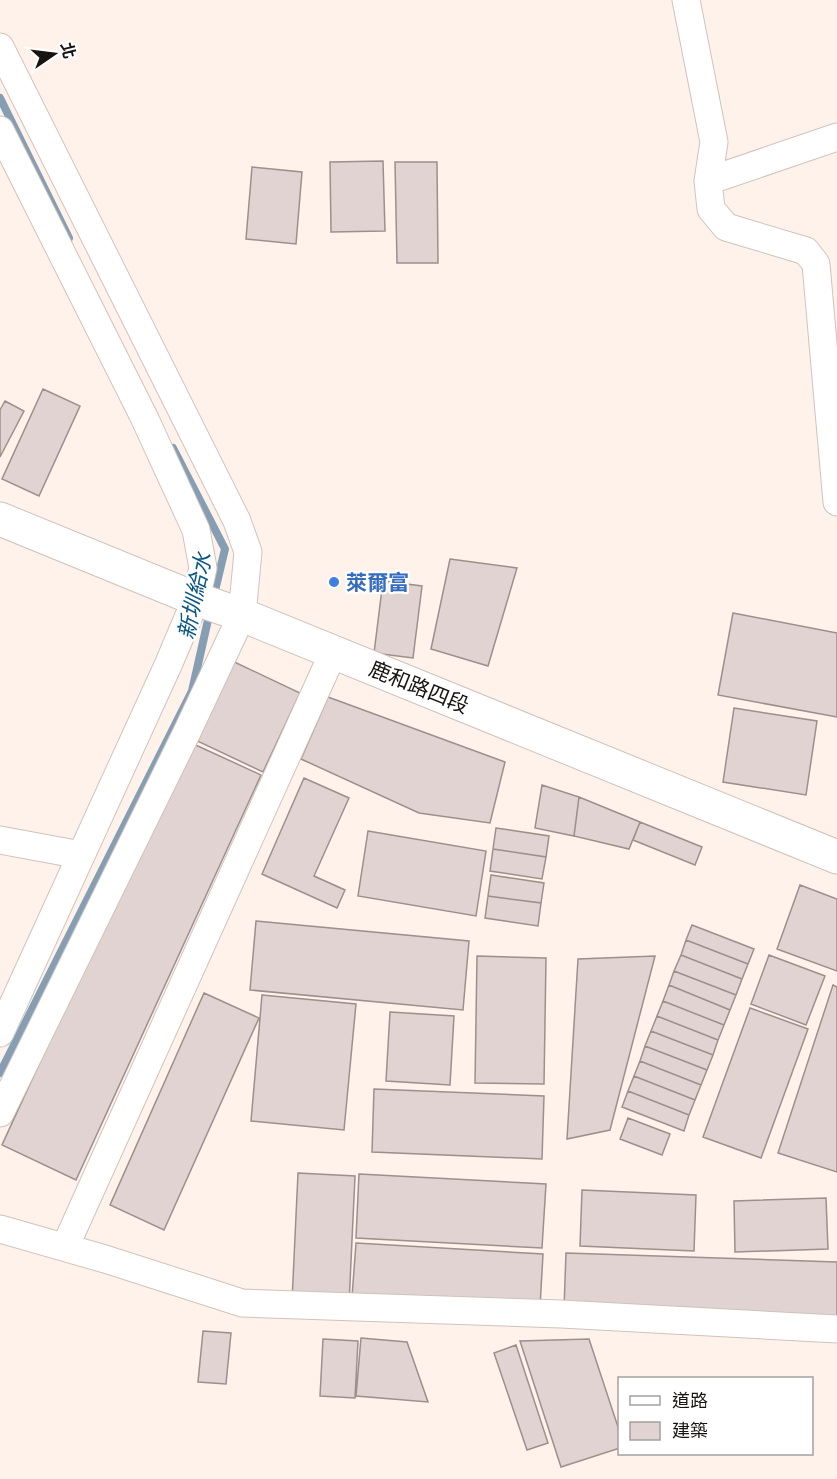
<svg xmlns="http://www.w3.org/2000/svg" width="837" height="1479" font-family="Poppins,'Noto Sans TC',sans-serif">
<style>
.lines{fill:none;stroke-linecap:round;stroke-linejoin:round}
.stream{stroke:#869eb3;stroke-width:8}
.building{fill:#e1d3d1;stroke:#9c8f8d;stroke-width:1.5}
.minor-casing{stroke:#cfc3bc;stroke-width:29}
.major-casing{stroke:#cfc3bc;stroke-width:35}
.minor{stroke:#fff;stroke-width:27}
.major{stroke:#fff;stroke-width:33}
.shop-dot{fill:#3f7fe0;stroke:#fff;stroke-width:2}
.labels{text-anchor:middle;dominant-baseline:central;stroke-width:4.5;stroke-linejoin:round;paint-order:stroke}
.shop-label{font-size:21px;font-weight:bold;fill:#366cbe;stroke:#fff;text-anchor:start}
.street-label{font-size:21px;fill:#171311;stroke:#fff}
.water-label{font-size:22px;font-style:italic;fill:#075582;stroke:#fff}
</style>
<rect width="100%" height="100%" fill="#fef2ea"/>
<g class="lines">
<path class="stream" d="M0 98 69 238
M173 448 225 549 213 599
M0 1073 192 691 210 611"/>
</g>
<path class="building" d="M383 161 385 231 331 232 330 162Z
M395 162H437L438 263H397Z
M252 167 302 172 296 244 246 239Z
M43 389 80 406 39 496 2 479Z
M5 401 24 411 0 457V410Z
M450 559 517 568 488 666 431 649Z
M383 581 422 586 413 658 374 653Z
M733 613 837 633V717L718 695Z
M228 659 300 693 263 772 191 738Z
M328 697 505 762 490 823 419 813 301 759Z
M734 708 817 721 806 795 723 782Z
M187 741 261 775 76 1180 2 1145Z
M304 778 349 798 314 876 345 890 337 908 262 874Z
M542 785 579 797 574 836 535 828Z
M579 797 640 822 629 849 574 836Z
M640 822 702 847 695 865 633 840Z
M496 828 549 836 546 857 493 849Z
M368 831 486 851 476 916 358 896Z
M493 849 546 857 542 879 490 871Z
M491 875 544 883 541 903 488 896Z
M800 885 837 899V971L777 949Z
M488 896 541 903 538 926 485 918Z
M256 921 469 941 463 1010 250 990Z
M692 925 754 949 748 964 686 940Z
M686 940 748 964 742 979 681 955Z
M681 955 742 979 736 995 674 971Z
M769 955 825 976 806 1025 751 1004Z
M477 956 546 958 544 1084 475 1083Z
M655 956 610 1130 567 1139 578 959Z
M674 971 736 995 730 1010 669 985Z
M669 985 730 1010 724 1025 663 1001Z
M833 985 837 987V1172L778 1153Z
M204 993 259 1018 164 1230 110 1205Z
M262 995 356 1004 344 1130 251 1121Z
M663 1001 724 1025 718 1040 657 1016Z
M750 1008 808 1029 761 1158 703 1137Z
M390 1012 454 1016 450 1085 386 1081Z
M657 1016 718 1040 713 1055 651 1031Z
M651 1031 713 1055 707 1070 645 1046Z
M645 1046 707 1070 701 1085 640 1061Z
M640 1061 701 1085 695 1100 634 1076Z
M634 1076 695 1100 689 1115 628 1091Z
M374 1089 544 1096 542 1159 372 1152Z
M628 1091 689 1115 684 1131 622 1107Z
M628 1118 670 1134 662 1155 620 1139Z
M298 1173 355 1176 349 1304 292 1301Z
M359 1174 546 1184 542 1248 356 1238Z
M582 1190 696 1195 694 1251 580 1246Z
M826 1198 828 1249 735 1252 734 1201Z
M356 1243 543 1254 540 1307 352 1297Z
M566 1253 837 1262V1318L564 1308Z
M203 1331 231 1333 226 1384 198 1382Z
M361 1338 407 1342 428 1402 356 1396Z
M323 1339 358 1341 355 1398 320 1396Z
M589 1339 620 1433V1448L561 1467 520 1341Z
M516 1345 548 1443 527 1450 494 1353Z"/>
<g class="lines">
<defs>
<path id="minor" d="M686 0 714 142 708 181 711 209 726 227 806 251 816 264 837 502
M0 47 237 521 248 552 242 615 188 730 0 1113
M0 130 144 417 196 530 203 568 196 599 169 663 0 1033
M708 181 837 137
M0 840 81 855
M0 1229 105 1259 242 1303 561 1314 837 1329
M65 1247 333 653"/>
<path id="major" d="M0 519 196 599 242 615 837 857"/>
</defs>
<use href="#minor" class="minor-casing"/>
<use href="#major" class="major-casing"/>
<use href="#minor" class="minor"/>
<use href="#major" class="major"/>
</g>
<circle class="shop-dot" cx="334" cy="582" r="6"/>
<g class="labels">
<g class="shop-label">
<text x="346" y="582">萊爾富</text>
</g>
<g class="street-label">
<text transform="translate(419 687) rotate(22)">鹿和路四段</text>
</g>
<g class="water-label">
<text transform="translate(195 596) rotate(-78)">新圳給水</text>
</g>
</g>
<rect x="618" y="1377" width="195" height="78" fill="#ffffff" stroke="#a2a1a0" stroke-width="1.5"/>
<rect x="630" y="1396" width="30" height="9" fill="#ffffff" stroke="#a2a1a0" stroke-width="1.5"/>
<text x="672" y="1407" font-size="18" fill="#171311">道路</text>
<rect x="630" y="1422" width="30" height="18" fill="#e1d3d1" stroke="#a2a1a0" stroke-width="1.5"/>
<text x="672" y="1437" font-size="18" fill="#171311">建築</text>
<g transform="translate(54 54) rotate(76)" stroke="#ffffff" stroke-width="4.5" paint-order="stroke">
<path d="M0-4.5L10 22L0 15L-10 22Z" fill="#171311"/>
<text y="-9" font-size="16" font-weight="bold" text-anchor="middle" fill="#171311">北</text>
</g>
</svg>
